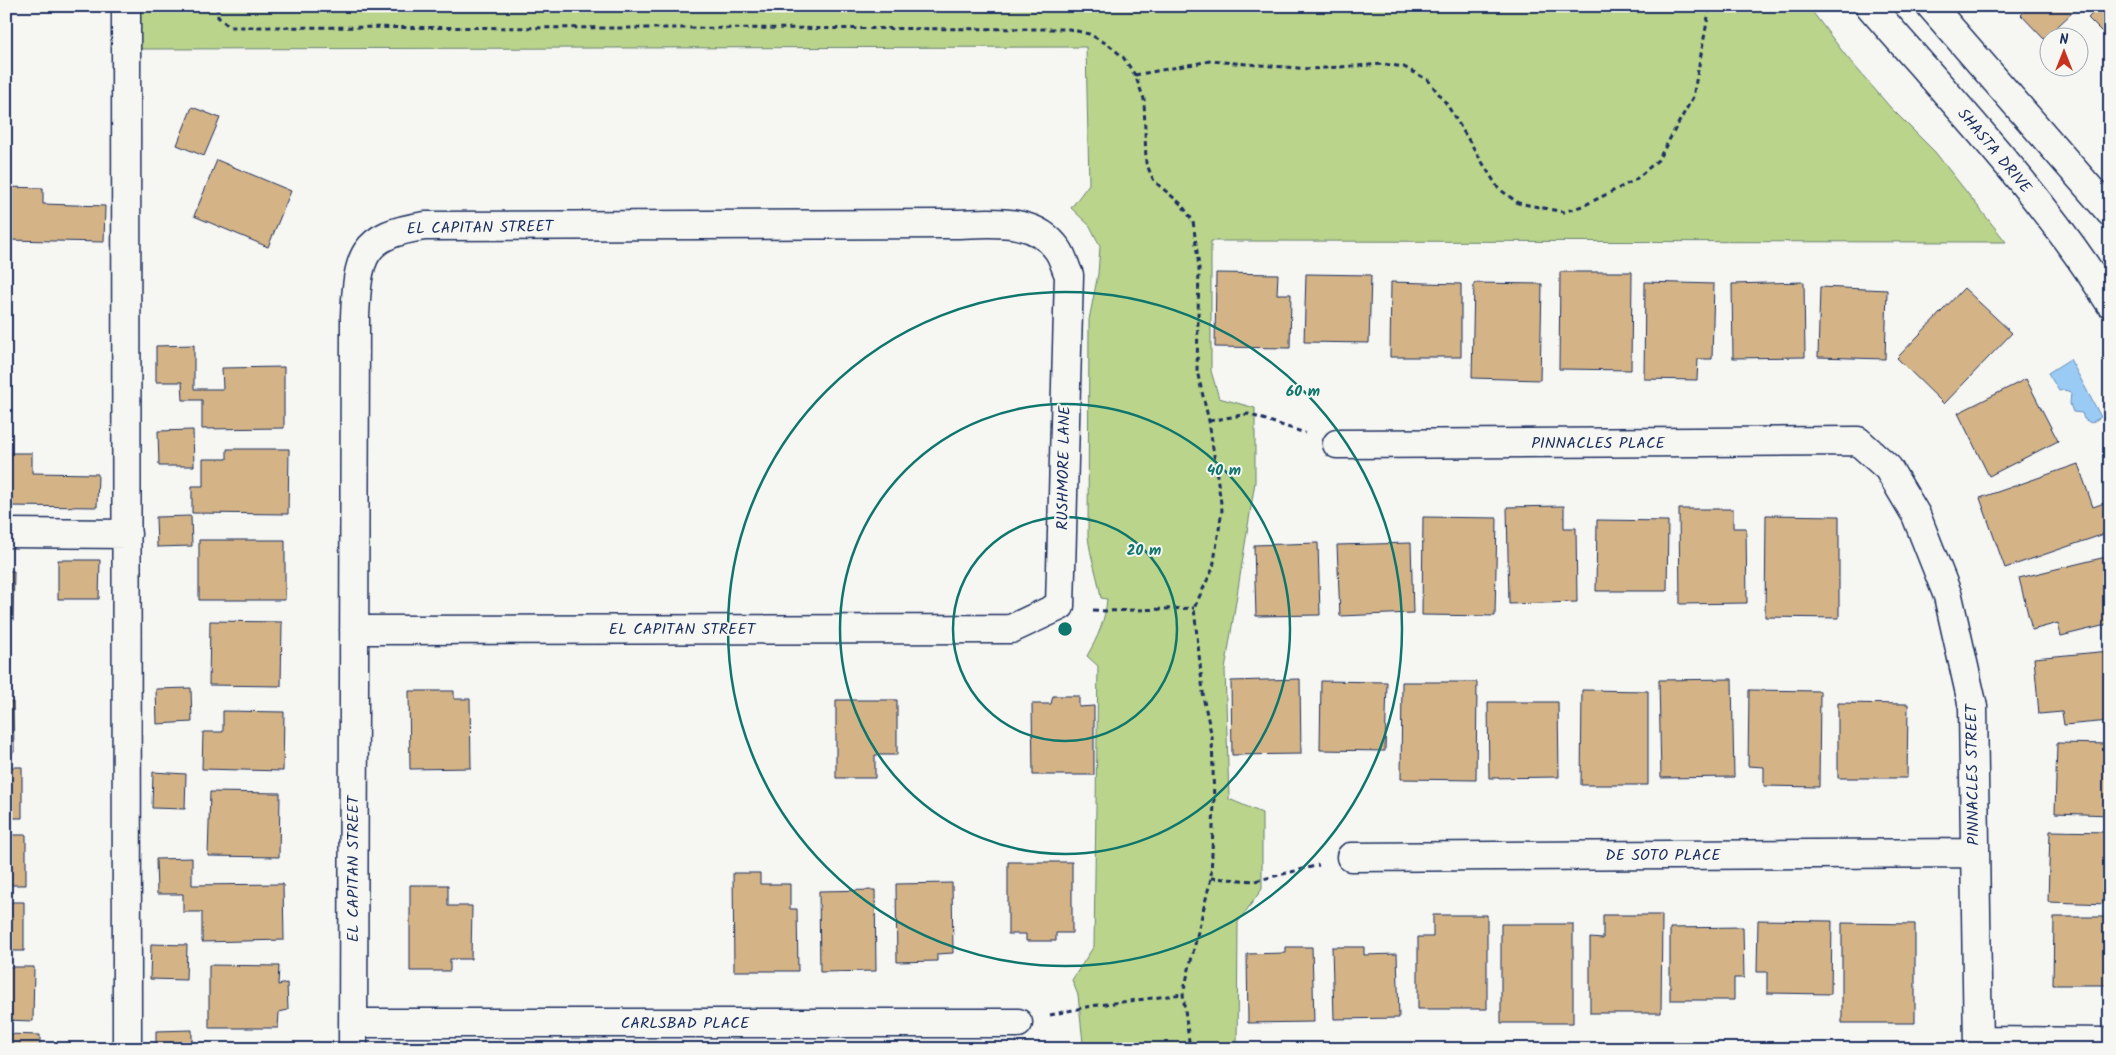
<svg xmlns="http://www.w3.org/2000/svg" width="2116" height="1055" font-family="Kalam,sans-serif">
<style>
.green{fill:#bad48b;stroke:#6a8274}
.water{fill:#99cbf5;stroke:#678db9}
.building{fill:#d4b487;stroke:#1b2f5e}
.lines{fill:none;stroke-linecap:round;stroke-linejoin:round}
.minor-casing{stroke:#1b2f5e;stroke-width:31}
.path{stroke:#1b2f5e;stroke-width:3;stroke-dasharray:5 4;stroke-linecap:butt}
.minor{stroke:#f6f6f2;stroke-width:28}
.ring{fill:none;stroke:#0f766e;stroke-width:2.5}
.labels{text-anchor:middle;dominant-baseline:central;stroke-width:4;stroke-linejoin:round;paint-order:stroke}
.street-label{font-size:16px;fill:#1b2f5e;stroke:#f6f6f2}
.centre{fill:#0f766e;stroke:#f6f6f2;stroke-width:2.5}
.ring-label{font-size:15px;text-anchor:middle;font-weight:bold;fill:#0f766e;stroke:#f6f6f2;stroke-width:4;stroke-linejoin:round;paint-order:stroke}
</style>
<rect width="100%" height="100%" fill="#f6f6f2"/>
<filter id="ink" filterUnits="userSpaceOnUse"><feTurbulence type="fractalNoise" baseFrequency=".02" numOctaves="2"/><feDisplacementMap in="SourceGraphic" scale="10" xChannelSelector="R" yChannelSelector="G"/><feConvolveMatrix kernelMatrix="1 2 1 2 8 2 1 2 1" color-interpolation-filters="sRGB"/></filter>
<g filter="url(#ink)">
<path class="green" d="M140 6H1808L1846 56 1890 107 1935 152 2006 242 1211 241V371L1219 398 1255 408V482L1225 670 1229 799 1262 813V889L1238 922 1237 1049H1081L1083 1043 1078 995 1072 980 1094 946 1098 666 1087 656C1098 637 1105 621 1107 599L1101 598C1098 576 1090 557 1088 536L1089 320 1098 274 1100 246 1090 226 1071 208 1089 184 1086 47 140 49Z"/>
<path class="water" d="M2070 359 2101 417 2091 423 2084 419 2082 413 2073 412 2070 404 2071 392 2064 390 2059 391 2048 373Z"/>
<path class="building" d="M2030 6H2070L2074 11 2044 39 2021 15Z
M2100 6H2110V40L2088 18Z
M192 107 220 118 204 156 177 145Z
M217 160 291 191 268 247 194 216Z
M6 187 43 188V204L105 206 104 242 6 240Z
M1560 272H1632L1631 370 1559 369Z
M1216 273 1278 274 1277 294H1291L1290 348 1215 347Z
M1306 274 1371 275 1369 343 1304 342Z
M1391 282 1461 284V357H1390Z
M1645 282 1714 284 1712 359H1698L1697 380 1644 379Z
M1804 282 1805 357 1733 358 1732 284Z
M1474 283 1542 284 1540 380 1472 378Z
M1820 287 1887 290 1885 359 1818 357Z
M1964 288 2012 333 1944 404 1897 358Z
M194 345V389H223L222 368 284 367V428L202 429V400H183L182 382H156V346Z
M2026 379 2058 441 1989 476 1958 413Z
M193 430 194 466H159L158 431Z
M227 449H289L288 514 192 513V486H203V459H227Z
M6 453H32V473L98 474 97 507 6 506Z
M2078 464 2093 507 2110 501V532L2005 568 1980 498Z
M1564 506V528H1576L1577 602 1509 604 1507 507Z
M1679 509H1733V528H1746L1747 603 1680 604Z
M1766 515 1839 516V618L1765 617Z
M191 516 192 546 157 547 156 517Z
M1423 517 1497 518 1495 616 1422 615Z
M1597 520 1668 521 1667 591H1596Z
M199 540H285V600H199Z
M1318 543 1320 615 1256 616 1254 545Z
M1411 543 1413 613 1340 616 1337 545Z
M2110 556V624L2061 636 2058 623 2032 630 2019 578Z
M58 560H100L99 599H58Z
M6 571H14L13 621H6Z
M210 621 282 622 281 686 209 685Z
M6 636H10V682L6 683Z
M2110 651V721L2064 725 2062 712 2039 714 2034 658Z
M1300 679 1301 754 1232 755 1231 681Z
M1732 679 1734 777 1661 778 1659 680Z
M1321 681 1387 682 1385 751 1320 750Z
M1402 682H1477L1476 780 1401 779Z
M191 688 192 722 157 724 156 689Z
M1582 690 1648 691V785H1581Z
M1749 690 1820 691 1819 787 1764 786V767L1748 766Z
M409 691H454V699H470L471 768 410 769Z
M1053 696H1079V707L1094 706V775H1033L1032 704H1051Z
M836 700H897V755H875V778H836Z
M6 702H13L14 752H6Z
M1488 702H1558L1559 777 1489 778Z
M1838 703 1908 704 1907 778H1838Z
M223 711 284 712 283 771 202 769 203 732H223Z
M2057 743 2110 744V815L2055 813Z
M6 767H22V818H6Z
M153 772 186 774 185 809 152 808Z
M210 792 280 793 279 857 208 856Z
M2050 831 2110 832V904L2048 902Z
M6 835H26V885H6Z
M192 858V885L283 884 284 940 202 942V912H183V894H157L156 859Z
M1008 862H1072V933H1056V941H1026V934H1008Z
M733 873H760V884H790V909H797L798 971H734Z
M952 883 953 953 937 954V961L897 962 896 884Z
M410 885H448V906H472L471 959H450V971H410Z
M875 890 876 971 820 972 819 891Z
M6 902H24V951H6Z
M1433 915H1487V1009H1418V937H1433Z
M1603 915H1662L1661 1013H1590V938L1603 939Z
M2054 917H2110V985H2053Z
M1758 920 1832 921 1831 994 1767 993V972H1757Z
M1842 923 1915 924V1023H1842Z
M1501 924H1573V1023H1501Z
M1743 927 1744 978H1734V1000H1670V928Z
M151 944 187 945 186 980 150 979Z
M1286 947H1312L1314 1022 1248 1023 1247 954 1286 953Z
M1332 947H1364V955L1397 954 1399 1018 1334 1019Z
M209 965 279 966 278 985 287 983 288 1010 279 1012 278 1028H209Z
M6 967H34L33 1021 6 1020Z
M192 1030V1049H156V1031Z
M6 1034 40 1035V1049H6Z"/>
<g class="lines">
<defs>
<path id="minor" d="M126 6 127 1049
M1870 6C1953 102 2043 196 2110 303
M1931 6 2110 212
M1337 444 1858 441 1888 468 1916 515 1948 596 1973 707 1978 1049
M6 533 127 534
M1351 857 1974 853
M353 1023H1018
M1978 1041 2110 1042
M353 1049 355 316C358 256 361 235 425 226L951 224C989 224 1034 215 1058 250 1063 257 1065 267 1069 275L1060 606 1011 629 354 630"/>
</defs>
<use href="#minor" class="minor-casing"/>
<path class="path" d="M217 6 218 17 230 27 1069 29 1089 34 1109 45 1123 57 1135 75 1144 99 1146 163 1154 181 1181 204 1193 221 1199 267 1197 371 1209 421 1222 510 1213 568 1194 608 1204 701 1212 737 1214 802 1211 878 1183 994 1190 1049
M1135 75 1210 61 1310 69 1384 64 1404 67 1428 80 1446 103 1498 188 1518 203 1564 212 1585 205 1635 180 1658 160 1693 97 1710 6
M1209 421 1248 414 1305 433
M1093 610 1107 611 1194 608
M1211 878 1255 881 1319 865
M1050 1015 1091 1006 1183 994"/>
<use href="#minor" class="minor"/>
</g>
</g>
<g class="ring">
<circle cx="1065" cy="629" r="112"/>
<circle cx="1065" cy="629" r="225"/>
<circle cx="1065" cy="629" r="337"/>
</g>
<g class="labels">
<g class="street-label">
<text transform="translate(1994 151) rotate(50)">SHASTA DRIVE</text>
<text transform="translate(480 228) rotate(-1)">EL CAPITAN STREET</text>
<text x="1598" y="443">PINNACLES PLACE</text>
<text transform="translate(1064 468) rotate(-89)">RUSHMORE LANE</text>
<text x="682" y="629">EL CAPITAN STREET</text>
<text transform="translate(1973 775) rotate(-91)">PINNACLES STREET</text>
<text x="1663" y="855">DE SOTO PLACE</text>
<text transform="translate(353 869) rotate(-90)">EL CAPITAN STREET</text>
<text x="685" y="1023">CARLSBAD PLACE</text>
</g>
</g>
<circle cx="1065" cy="629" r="8" class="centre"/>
<g class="ring-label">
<text x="1303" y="396">60 m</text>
<text x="1224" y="475">40 m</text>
<text x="1144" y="555">20 m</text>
</g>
<rect width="2116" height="1055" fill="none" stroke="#f6f6f2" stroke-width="25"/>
<rect x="12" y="12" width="2091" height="1030" fill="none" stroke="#1b2f5e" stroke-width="2" filter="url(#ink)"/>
<g transform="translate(2064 52)"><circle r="24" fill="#f6f6f2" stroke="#9ea6b7"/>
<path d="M0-4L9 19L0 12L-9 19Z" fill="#c8321e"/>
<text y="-8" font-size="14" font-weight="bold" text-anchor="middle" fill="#1b2f5e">N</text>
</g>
</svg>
